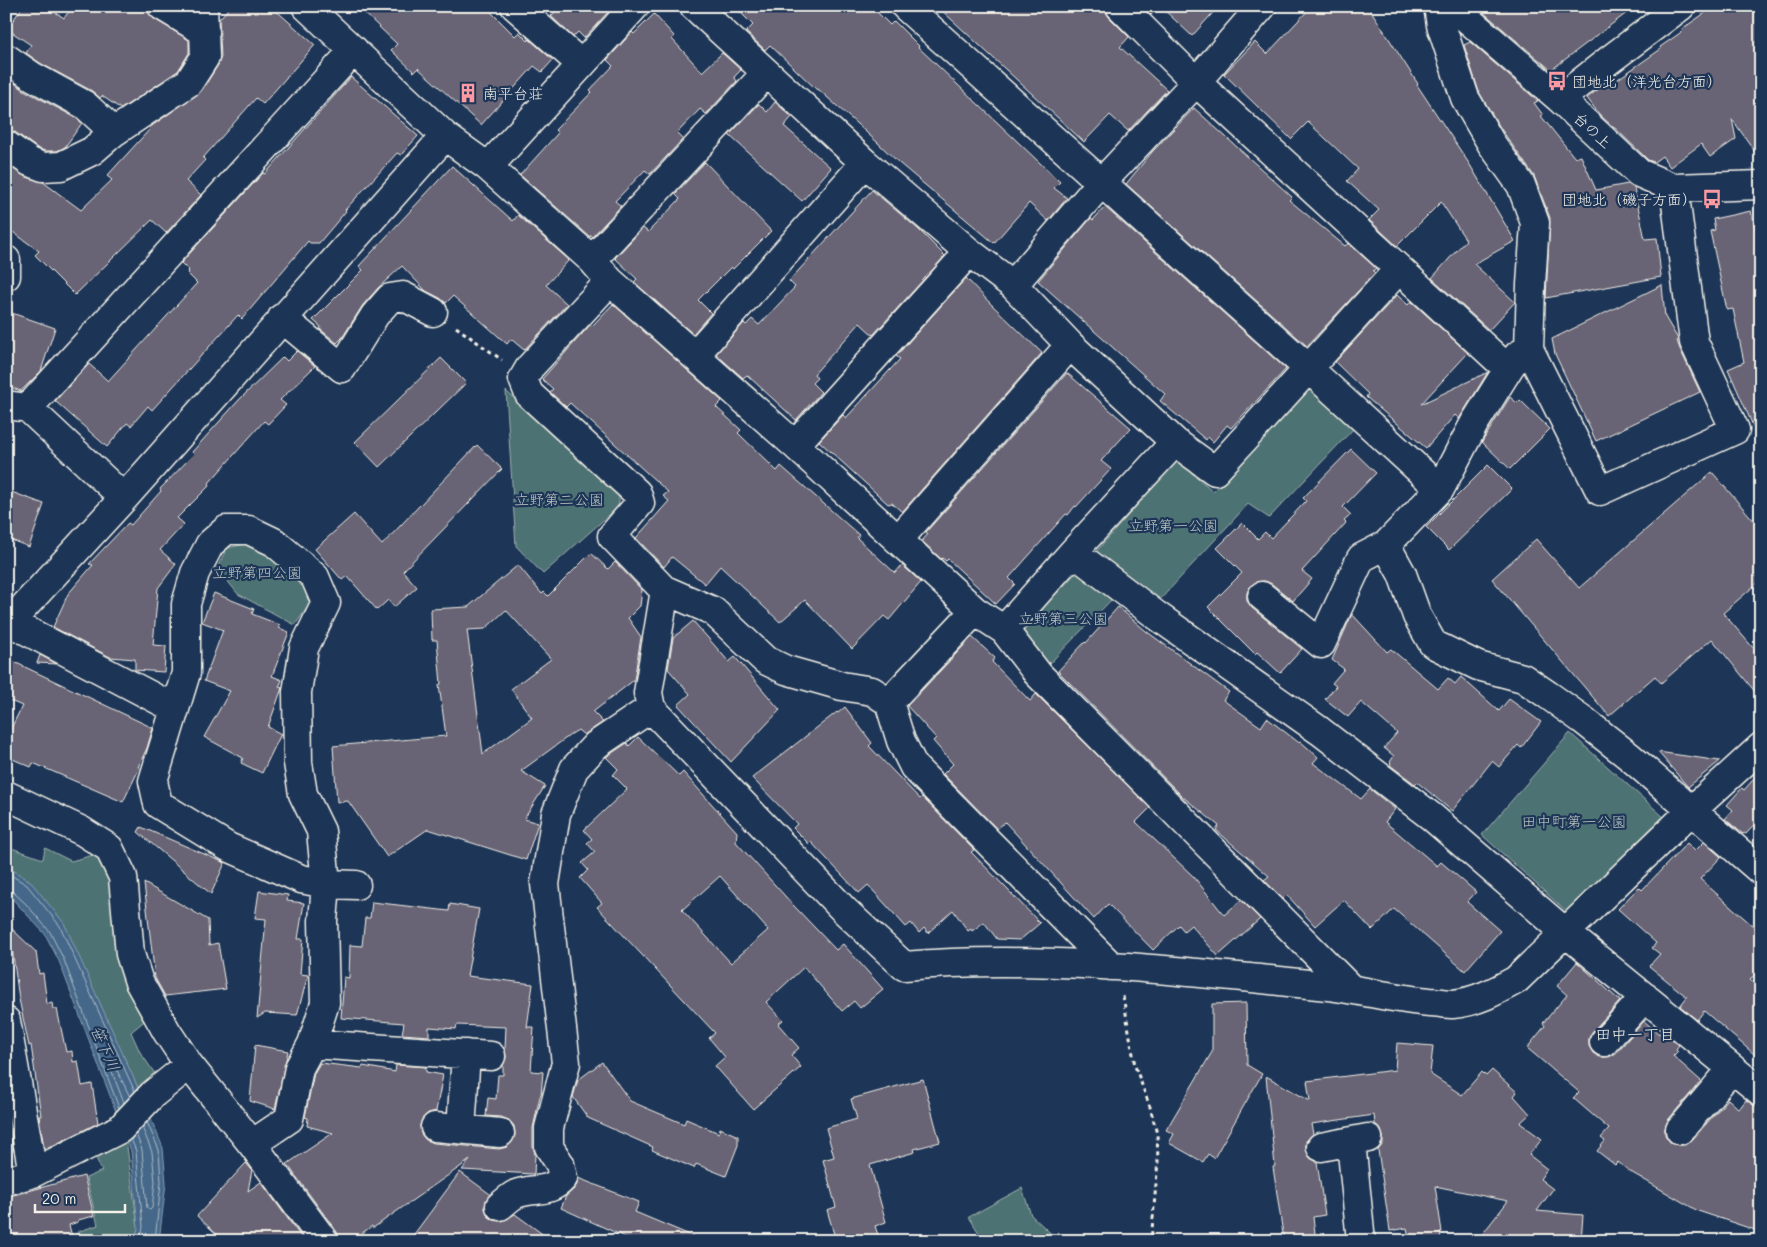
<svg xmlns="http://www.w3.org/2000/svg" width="1767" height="1247" font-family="Mali,'Klee One',sans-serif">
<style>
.green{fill:#4d7273;stroke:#a0b2ae}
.water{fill:#44678a;stroke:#8a9eb0}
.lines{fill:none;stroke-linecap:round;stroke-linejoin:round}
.shore{stroke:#aebac2;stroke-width:1}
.building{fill:#686475;stroke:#f4f1e8;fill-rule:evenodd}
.minor-casing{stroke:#f4f1e8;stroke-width:31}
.path{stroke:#f4f1e8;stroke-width:3;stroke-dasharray:4 4;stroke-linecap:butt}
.minor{stroke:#1d3557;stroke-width:28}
.labels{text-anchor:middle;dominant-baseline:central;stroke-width:4.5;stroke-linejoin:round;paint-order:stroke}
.poi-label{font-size:15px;fill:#f4f1e8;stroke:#1d3557;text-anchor:start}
.street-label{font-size:15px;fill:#f4f1e8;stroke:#1d3557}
.park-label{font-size:15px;fill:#bac5bf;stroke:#1d3557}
.neighbourhood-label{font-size:16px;fill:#f4f1e8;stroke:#1d3557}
.water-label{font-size:16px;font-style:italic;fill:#b6c1c7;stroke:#1d3557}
</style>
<rect width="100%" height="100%" fill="#1d3557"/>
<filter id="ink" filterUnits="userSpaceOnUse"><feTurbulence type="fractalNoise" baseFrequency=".02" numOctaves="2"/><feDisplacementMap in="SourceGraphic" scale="10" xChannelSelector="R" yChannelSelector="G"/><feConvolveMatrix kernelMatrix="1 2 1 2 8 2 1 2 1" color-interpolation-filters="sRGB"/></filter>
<g filter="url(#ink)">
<path class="green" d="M1311 386 1356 426 1269 518 1248 504 1157 603 1093 555 1177 460 1213 491Z
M506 391 619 493V506L543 574 516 546Z
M254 542 273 547 315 597 295 625 238 594 217 568 227 548Z
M1079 570 1114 597 1048 665 1020 631Z
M1570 733 1666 819 1567 912 1482 835Z
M6 846 43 859 45 848 71 861 97 854 114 878 148 1018 131 1032 140 1052 160 1081 139 1090 115 1040 30 881 6 866Z
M126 1139 138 1228 135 1241H78L77 1232 98 1225 86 1178 102 1171 94 1154Z
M1022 1188 1031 1215 1059 1241H984L969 1217Z"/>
<path class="water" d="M6 866 30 881 64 923 139 1090 163 1148 166 1183 159 1241H135L138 1228 131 1151 59 961 45 934 6 892Z"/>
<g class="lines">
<path class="shore" d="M6 872 27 885 60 926 135 1092
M6 889 11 890 27 905 50 932 64 960 119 1108
M124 1103 109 1064 110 1061 113 1062 130 1097
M147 1122 159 1150 161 1182 155 1241
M136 1134 142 1150 147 1208 150 1210 152 1208 155 1182 152 1152 142 1127
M131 1139 136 1151 143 1227 140 1241"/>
</g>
<path class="building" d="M23 6H46L64 18 73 6H144L154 19 189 40V53L178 71 121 109 102 96 100 98 92 91 40 63 26 53 31 45 7 29Z
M231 6H271L315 45 263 104 256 98 203 158 205 160 186 181 201 195 166 233 152 220 75 295 35 255 39 251 6 227V164L24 176 43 182 81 210 112 180 107 176 150 129 149 128 202 90 218 65 221 57 219 19Z
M357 6H485L515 36 519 32 528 41 529 39 553 60 542 72 534 66 481 125 418 68 414 72 391 50 397 44Z
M551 6H603L609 11 584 38 578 32 573 37 551 16 556 11Z
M734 6H871L890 25 894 21 919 46 918 47 1060 182 1054 188 1067 198 1048 221 1029 203 994 243 899 163 877 142 818 89 817 90 770 45 765 50 746 32 753 25Z
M937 6H1105V10L1109 17 1129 37 1120 47 1167 90 1128 131 1110 115 1084 142Z
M1142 6H1159L1151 15Z
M1160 6H1219L1192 36Z
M1312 6H1368L1418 84 1417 85 1470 165 1515 241 1474 264 1515 302 1489 330 1432 278 1466 240 1441 202 1397 246 1369 220 1379 210 1347 181 1358 169 1308 122 1291 139 1224 74 1255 42 1267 54Z
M1479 6H1636L1551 70 1483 12Z
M1715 6H1761V160L1732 119 1736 139 1710 157 1701 144 1670 167 1662 156 1654 162 1648 160 1615 128H1614L1599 114 1587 98 1613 78 1615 81 1661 49 1660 47 1683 31 1682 29Z
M654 14 674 36 672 39 702 72 722 53 741 70 734 77 737 81 706 114 700 109 677 133 683 139 650 174 645 170 615 201 621 206 592 237 591 235 590 237 520 175 558 133 555 130 592 92 590 90 613 66 607 60 632 32 634 34Z
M1470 42 1538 101 1534 103 1543 115 1541 116 1575 158 1581 156 1596 190 1628 184 1634 188 1645 239 1657 238 1661 277 1546 298 1550 218 1534 176 1501 129 1479 92 1464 45Z
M351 77 418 136 401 155 397 153 345 210 346 211 319 243H310L308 241 242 319 238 315 152 410 148 406 131 426 127 423 107 447 55 401 89 364 108 381 197 283 187 273 189 271 181 263 263 173 265 174Z
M9 79 24 90 76 118 82 123 65 147 57 151H45L37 148 15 132 6 130V82Z
M775 102 792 117 784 126 831 168 802 201 729 135 759 104 767 112Z
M1194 108 1292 197 1289 200 1345 246 1348 243 1376 268 1373 271 1375 273 1307 346 1126 184 1152 152Z
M705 162 771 231 733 269 731 267 698 300 711 313 693 334 634 282 637 279 615 258 643 228 648 232 680 199 675 194Z
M452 166 513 221 518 215 569 260 546 285 567 304 524 350 511 339 507 344 453 296 446 303 440 298 426 291 402 266 378 288 363 305 342 338 337 343 320 329 321 327 313 320 363 270 359 266Z
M872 190 918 229 945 256 873 335 860 323 814 374 817 378 812 383 821 392 796 420 747 375 743 378 716 354 744 323 746 325 752 319 759 325 795 287 789 281Z
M1105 207 1286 369 1231 428 1227 425 1213 442 1208 437 1206 440 1160 401 1165 394 1038 281 1091 218 1093 220Z
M1751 211 1761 254V444L1728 369 1744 362 1733 309 1727 310 1710 231 1715 230 1713 219Z
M966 278 991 304 1042 353 902 512 892 503 888 504 819 441 843 415 846 418 900 359 896 356Z
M1662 285 1665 317 1678 339 1677 341 1680 349 1700 392 1596 441 1555 354 1552 339Z
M1397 295 1408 305 1411 301 1468 353 1421 404 1488 372 1459 419 1455 415 1426 448 1366 397 1368 394 1335 362Z
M613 304 722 401 716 407 741 430 738 433 777 471 781 466 859 535 857 538 895 573 902 565 921 582 889 620 884 616 852 649 805 600 780 622 720 566 705 584 672 557 664 567 636 538 669 501 663 496 668 492 570 403 566 407 550 392 553 389 542 379 590 325 592 326Z
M6 311 55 328 41 371 21 391 6 386Z
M297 351 315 366 280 400 286 405 268 424 264 421 209 483 210 485 177 518 184 524 160 550 176 564 158 588 153 645 166 646 164 672 135 670V659L110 657 53 627 68 594 93 565 89 564 128 523 131 525 161 491 160 489 194 454 192 452 239 400 283 357 287 361Z
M441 358 466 383 379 467 355 442Z
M1067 373 1131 428 1101 461 1111 469 1076 507 1075 506 1068 515 1066 514 1009 578 1015 584 996 604 948 559 946 561 942 558 941 559 922 541 928 534 926 532Z
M1510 397 1517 403 1520 400 1550 429 1510 469 1482 442Z
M477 445 502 469 403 571 417 587 394 607 388 600 377 610 347 576 342 580 315 549 354 514 382 545Z
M1351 449 1376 473 1343 507 1351 515 1344 521 1346 523 1302 571 1312 579 1293 601 1272 584 1265 581 1256 582 1250 587 1247 593V601L1252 608 1302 649 1280 673 1257 652 1255 654 1208 607 1242 573 1217 548 1242 523 1258 539 1265 532 1271 538 1306 501 1303 498Z
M1488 465 1512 489 1449 550 1426 527Z
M1712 472 1761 529V580L1723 613 1761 657V699L1712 639 1661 683 1655 676 1609 716 1492 579 1536 539 1579 588Z
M6 490 44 504 29 547 6 538Z
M591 553 608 569 615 562 642 590 640 606 628 618 641 637 634 680 593 712 603 722 584 735 578 730 573 733 521 771 545 786 524 819 538 823 526 860 428 829 387 857 348 801 337 802 333 746 446 736 439 685 441 684 437 640H432L431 609 468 607 518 565 542 594 544 592 548 596ZM506 610 551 659 511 689 532 718 483 754 467 630 485 629Z
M214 593 254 609 252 614 280 625 279 628 289 632 272 676 282 680 279 687 282 688 268 727 281 734 262 773 241 763 243 758 204 737 230 691 204 681 223 630 202 622Z
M1118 607 1146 631 1229 692 1223 700 1261 727 1267 718 1298 742 1300 741 1318 757 1313 763 1361 799 1370 789 1395 809 1385 822 1437 866 1441 862 1476 892 1467 902 1500 931 1465 971 1394 909 1372 930 1344 900 1315 926 1287 895 1283 899 1264 880 1269 876 1216 830 1219 826 1182 796 1058 671 1085 642 1086 643Z
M1352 614 1387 652 1391 649 1438 689 1448 678 1455 684 1461 677 1499 711 1509 699 1541 722 1521 748 1518 745 1499 767 1492 761 1452 811 1417 782 1415 784 1390 765 1391 763 1390 762 1394 756 1384 748 1397 733 1361 702 1348 717 1325 699 1336 686 1332 683 1344 669 1332 660Z
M693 621 729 662 735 657 780 710 731 762 678 705 690 694 668 669 673 638Z
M972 637 995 658 992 662 1030 701 1036 694 1150 808 1136 822 1194 877 1224 915 1241 900 1260 919 1218 956 1191 925 1184 931 1179 925 1153 950 1108 904 1094 919 1005 822 997 829 943 774 953 764 933 741 936 738 907 706Z
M40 655 57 664 37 663Z
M6 658 153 728 147 748 138 767H140L123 802 33 763 31 767 6 756V739L22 706 6 699Z
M845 707 872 743 869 746 920 799 922 797 974 850 971 852 1040 923 1020 940 997 939 984 922 972 931 971 929 968 931 953 910 928 933 924 928 919 933 911 923 906 927 868 885 859 893 811 842 809 844 793 828 797 824 752 778 837 712 838 713Z
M638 737 679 776 683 772 737 832 736 842 794 906 836 950 843 944 883 989 860 1008 854 1001 842 1011 804 967 766 1002 783 1020 778 1024 799 1048 791 1055 801 1067 753 1109 715 1066 725 1057 709 1038 715 1033 597 907 602 903 580 878 588 870 582 863 595 852 587 843 592 839 584 830 627 789 613 775 618 769 606 757 627 743 629 746ZM720 876 768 930 731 963 682 910Z
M1658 752 1720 761 1688 787Z
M1761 771V818L1746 834 1744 833 1743 834 1725 819 1733 810 1727 805 1742 788 1744 790Z
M141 827 225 863 211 894 138 832Z
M1704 842 1721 857 1700 879 1761 933V968L1750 980 1761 989V1060L1704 1011 1697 1020 1680 1006 1687 997 1649 966 1660 954 1652 948 1656 943 1618 909 1639 887 1642 890 1687 843 1695 851Z
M144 883 208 920 209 945 218 943 226 989 165 996 155 978Z
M259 891 288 895 287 901 304 903 298 939H303L300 974 308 975 297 1015 265 1013 257 1018 266 919 255 918Z
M372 902 449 911 450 904 479 909 467 976 533 984 527 1027H534L531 1071 543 1072 541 1095 540 1096 533 1128V1147L535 1154 534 1174 462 1170 470 1160 373 1228 372 1226 351 1241H339L337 1232 287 1164 333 1133 307 1126 308 1118 305 1117 314 1073 320 1063 362 1068 363 1066 395 1072 396 1065 426 1067V1072L443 1075 436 1111 428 1113 423 1118 420 1125 421 1134 426 1140 434 1143 499 1149 507 1147 512 1142 515 1135 514 1126 509 1120 501 1117 486 1116 488 1098 496 1099 498 1075H503V1065L506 1058 505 1048 506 1027 457 1025 456 1029 429 1027V1036L402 1034 404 1023 341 1018 344 977 349 978 350 945 362 946 365 918H370Z
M9 926 36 952 39 974 43 973 47 1004 52 1003 53 1009H57L66 1052 72 1051 73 1062 78 1061 82 1086 92 1084 98 1123 50 1147 44 1148 39 1116H41L31 1045 29 1046 19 999Z
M1577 962 1620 1001 1592 1032 1589 1038V1046L1593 1053 1600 1057H1609L1616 1053 1644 1021 1659 1034 1661 1031 1679 1045 1676 1049 1678 1051 1673 1056 1701 1081 1668 1120 1665 1128V1135L1670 1142 1678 1145H1685L1692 1140 1728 1099 1739 1109 1746 1100 1752 1104 1761 1107V1232L1698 1211 1629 1171 1618 1162 1615 1165 1597 1151 1605 1141 1601 1138 1609 1129 1573 1098 1579 1092 1527 1048 1545 1026 1543 1023 1567 995 1557 986Z
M1246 1003 1247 1065 1262 1074 1214 1158 1208 1154 1203 1162 1169 1143 1174 1134 1166 1130 1212 1052V1004Z
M1397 1043 1433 1046 1430 1074 1462 1095 1482 1072 1486 1076 1492 1070 1517 1092 1514 1096 1530 1114 1520 1123 1542 1139 1529 1155 1547 1169 1540 1179 1553 1189 1537 1211 1583 1215 1581 1241H1477L1508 1201 1435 1186 1442 1232H1440L1441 1241H1416V1236L1409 1237 1407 1228 1390 1231 1378 1150 1383 1144V1136L1380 1128 1375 1124 1374 1115 1311 1124 1313 1134 1306 1141V1149L1310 1158 1317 1162 1325 1215 1313 1217 1316 1241H1284L1273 1167 1275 1166 1266 1076 1310 1101 1307 1081 1395 1070Z
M255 1045 288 1051 275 1109 250 1101Z
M602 1062 630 1101 684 1124 686 1119 719 1133 720 1128 738 1136V1145L726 1176 696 1164 694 1168 652 1150 653 1147 588 1118 573 1097 578 1080Z
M923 1079 940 1142 914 1149 915 1152 870 1165 886 1222 875 1226 880 1241H836L827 1210 836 1207 823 1160 834 1157 826 1128 857 1119 851 1099Z
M6 1120H8L13 1151 6 1152Z
M246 1163 252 1170 248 1191 261 1182 304 1241H224L197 1216Z
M460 1172 490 1194 486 1200 485 1208 488 1216 494 1220 502 1221 515 1214 552 1241H409Z
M84 1176 94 1216 78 1220V1222L69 1225 73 1241H6V1197Z
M578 1178 639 1202 635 1212 704 1241H634L561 1208 566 1196 574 1189 578 1183Z"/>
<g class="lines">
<defs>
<path id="minor" d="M162 6 205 32
M306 6 445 136 488 167 592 260 610 281 795 445 975 611 1004 630 1038 674 1350 988
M515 6 581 64
M694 6 865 163 969 252 1013 285 1070 345 1175 442 1215 471 1399 269
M905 6 1309 369 1440 489
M1120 6 1196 82 1497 359 1509 368
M1452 6 1560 99 1639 173 1674 188 1761 185
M6 58 32 76 85 105 114 132
M1560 99 1608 61 1681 6
M6 145 30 162 43 167 61 166 92 151 114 132 189 82 205 57 203 6
M488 167 635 6
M6 260V276
M592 260 766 73
M610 281 530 367 523 379 529 394 637 493 640 503 612 536 665 591V590
M1013 285 1101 183 1196 82 1262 6
M282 318 342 368 375 315 390 298 403 296 433 312
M1529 349 1600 491 1735 430 1694 342 1674 188
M695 355 865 163
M6 405 28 408 124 498
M28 408 354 50
M795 445 969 252
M898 540 1070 345
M1386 545 1402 574 1417 616 1433 644 1478 666 1523 678 1548 695 1583 720 1630 757 1761 871
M1073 552 1156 615 1320 731 1432 817 1566 933 1761 1092
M1262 596 1321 644 1361 558 1386 545 1440 489 1474 424 1509 368 1518 355 1529 349 1531 285 1535 223 1521 185 1491 143 1465 98 1441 25 1438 6
M6 622H10L174 708
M10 622 124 498 445 136
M1004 630 1073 552 1175 442
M889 702 975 611
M651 708 844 910 904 966C1042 954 1181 971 1318 985 1356 988 1392 999 1430 1002 1437 1002 1446 1004 1453 1004 1476 1002 1496 991 1516 980L1692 810 1761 747
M6 795 82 831 109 848 123 877 130 954 139 982 167 1032 189 1065 252 1144 324 1241
M6 1021 33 1173 6 1181
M1604 1042 1645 997
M312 1044 491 1056
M435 1127 500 1133
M461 1129 466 1054
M1680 1130 1732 1069
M1351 1142 1361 1241
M252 1144 289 1119 299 1068 312 1044 325 1003 323 921 326 884 321 831 303 794 298 763 297 692 304 648 326 603 315 577 274 542 249 530H226L210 544 195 573 186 604V673L153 781 158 804 228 847 301 879 326 884 356 885
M1321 1147 1368 1138
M33 1173 120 1129 153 1094 189 1065
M500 1206C505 1202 510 1197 516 1194 534 1187 549 1194 563 1178L560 1164 549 1147V1128L566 1063 545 884 556 814 574 769 596 745 651 708 648 693 665 590 713 611 765 660 786 670 842 686 872 691 889 702 901 741 914 767 1111 966"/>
</defs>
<use href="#minor" class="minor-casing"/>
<path class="path" d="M456 327 502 360
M1123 996 1135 1066 1150 1107 1157 1134 1158 1161 1151 1241"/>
<use href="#minor" class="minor"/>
</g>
</g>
<defs>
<symbol id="bus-bare" viewBox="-9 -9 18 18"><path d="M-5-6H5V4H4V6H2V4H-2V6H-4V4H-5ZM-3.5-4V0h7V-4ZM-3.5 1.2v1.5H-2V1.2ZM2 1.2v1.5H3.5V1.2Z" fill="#ff9aa2" stroke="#1d3557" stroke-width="2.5" paint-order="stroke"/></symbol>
<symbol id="building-bare" viewBox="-9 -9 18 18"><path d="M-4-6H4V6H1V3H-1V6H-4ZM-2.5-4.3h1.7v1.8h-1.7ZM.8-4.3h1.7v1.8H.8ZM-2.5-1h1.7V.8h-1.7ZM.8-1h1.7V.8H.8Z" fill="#ff9aa2" stroke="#1d3557" stroke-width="2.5" paint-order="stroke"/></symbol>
</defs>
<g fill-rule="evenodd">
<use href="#bus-bare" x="1543" y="67" width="28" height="28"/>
<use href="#building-bare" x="454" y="79" width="28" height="28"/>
<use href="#bus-bare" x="1698" y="185" width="28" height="28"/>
</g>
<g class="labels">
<g class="poi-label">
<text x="1572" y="81">団地北（洋光台方面）</text>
<text x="483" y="93">南平台荘</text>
<text x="1697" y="199" text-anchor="end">団地北（磯子方面）</text>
</g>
<g class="street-label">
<text transform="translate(1593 130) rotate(43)">台の上</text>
</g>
<g class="park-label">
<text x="559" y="499">立野第二公園</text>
<text x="1173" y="525">立野第一公園</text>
<text x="257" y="572">立野第四公園</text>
<text x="1063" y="618">立野第三公園</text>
<text x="1574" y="821">田中町第一公園</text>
</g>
<g class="neighbourhood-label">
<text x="1635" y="1033">田中一丁目</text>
</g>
<g class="water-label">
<text transform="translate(106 1048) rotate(66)">笹下川</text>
</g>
</g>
<rect width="1767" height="1247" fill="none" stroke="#1d3557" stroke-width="25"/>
<rect x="12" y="12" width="1742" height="1222" fill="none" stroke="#f4f1e8" stroke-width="2" filter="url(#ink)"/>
<path d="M35 1204v8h90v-8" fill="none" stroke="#f4f1e8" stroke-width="2.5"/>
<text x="42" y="1204" font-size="15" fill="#f4f1e8" stroke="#1d3557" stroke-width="4" paint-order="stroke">20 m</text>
</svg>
